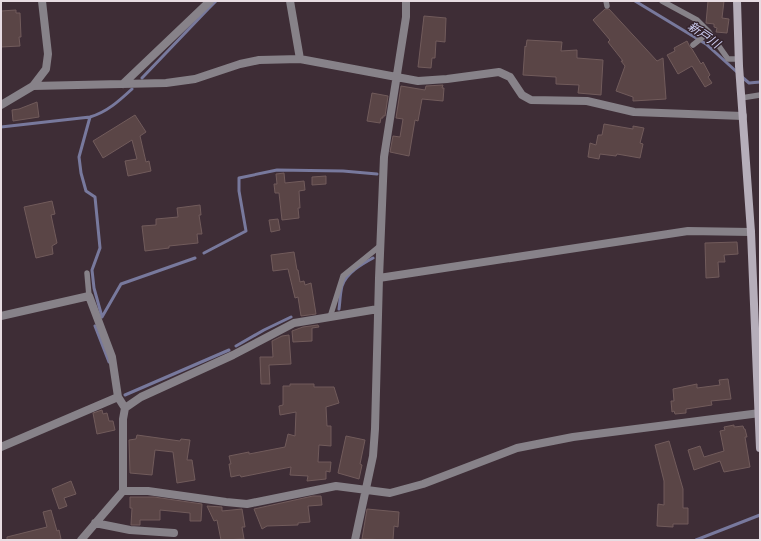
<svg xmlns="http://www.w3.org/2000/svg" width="761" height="541" font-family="'Varela Round','Noto Sans JP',sans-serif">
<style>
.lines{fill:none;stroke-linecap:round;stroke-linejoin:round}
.stream{stroke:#78799d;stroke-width:3}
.building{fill:#5a4546;stroke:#715b5b}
.lane{stroke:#878289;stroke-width:5.5}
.street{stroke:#878289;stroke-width:8}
.secondary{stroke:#b6aeba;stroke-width:8}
.labels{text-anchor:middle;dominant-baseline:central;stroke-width:3;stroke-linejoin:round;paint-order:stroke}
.water-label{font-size:12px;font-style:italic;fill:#d1d2f7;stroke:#34232c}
</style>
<rect width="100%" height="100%" fill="#3e2d36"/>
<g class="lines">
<path class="stream" d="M635 1 706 44 738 73
M742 77 749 83 760 82
M142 78 208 9 216 1
M90 117 79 157 81 173 86 191 95 197 100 248 92 270 94 288 102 317
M1 127 90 117C107 112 119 101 132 89
M204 253 246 231 239 191V178L277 170 343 171 377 174
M339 309C340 302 340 294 342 286 346 273 362 264 373 258
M102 317 121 284 195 258
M95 326 109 362
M236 346 264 330 291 317
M125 395 229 350
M696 540 760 515"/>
</g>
<path class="building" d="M708 1H724L722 18 729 19 727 33 716 32 717 28 714 27V24L706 23Z
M605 9H609L657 61 663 58 666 99 633 101V97L616 91 625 66 621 61H623L608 42 610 40 593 20Z
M16 10V13H20L21 37H19L20 46 1 47V11Z
M424 16 446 18 445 42 436 41 435 58H432L431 68 418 67Z
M527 40 562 42 561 51 577 50V58L603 60 601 95 578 93 579 85 556 84V77L523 75 525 46 526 47Z
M687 41 690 47 692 49 701 64 703 62 710 75 708 77 712 83 705 87 692 66 678 74 667 55 675 51 674 48Z
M443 85 442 88H444L443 101 422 99 418 121 415 120 409 156 390 152 393 136 400 137 403 119 396 118 401 86 425 90 426 86Z
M372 93 388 96 385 116H383V118H381L380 123 367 121Z
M37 102 39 117 13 121 12 110 19 109Z
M135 115 146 132 140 136 146 162 149 161 151 171 128 176 125 161 137 159 132 140 103 158 93 141Z
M604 124 633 129V126L644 128 640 143 643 144 640 158 617 154 616 156 600 154 599 159 588 157 590 143 596 145 598 135H602Z
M284 173 285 183 304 181 305 190 299 191 300 208H298L299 218 282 220 279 193H275L274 184H277L276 174Z
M326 176V184L312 185V177Z
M52 201 55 214 51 215 57 243 52 246 53 254 36 258 24 207Z
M200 205 201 215H199L202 234H197L198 243 169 246V248L145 251 142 226 156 225V219L178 217 177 208Z
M278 219 280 230 271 232 269 220Z
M737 242 738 254 724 255 725 262H718L719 277 706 278 705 243Z
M294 252 297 270H298L300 282 304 281 305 285 311 283 316 314 301 316 298 297 295 298 288 269 273 271 271 255Z
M318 325 319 327 312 328V341L293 342 292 331 303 327Z
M289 335 291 364 269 365 270 384H261L260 357H273L272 341 282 336Z
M728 379 731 399 711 401 712 405 686 409V413L675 414 674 411 672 412 671 401H674L673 389 697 384V388L720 385 719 380Z
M290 384H314V387H334L339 403 326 407 327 426H331V446L319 445 318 462H331L330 472 326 471V479L307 481 308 476 290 475 291 467 241 477 240 475 231 477 229 464H231L229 456 249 452V454L285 447 288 434 295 436 296 412 280 415 279 406 283 405V386H290Z
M102 410 103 414 107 413 109 421H113L115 430 97 434 93 413Z
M734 425V427L743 426 744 429H745L747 437H745L750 467 724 472 720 461 694 470 688 450 700 446 704 457 724 451 720 431 725 430 724 427Z
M137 435 180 441 181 439 190 440 187 460H192L195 480 177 483 173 452 155 450 152 475 130 473 129 440 136 439Z
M346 436 365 440 360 464 362 465 359 479 338 473Z
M669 441 683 489V508H688V524H673V527L657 526 658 504 664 505V481L655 445Z
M71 481 76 494 64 498 67 506 59 509 52 489Z
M313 496H321L322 505 308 506 310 522 298 523V525L267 526 262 529 254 509Z
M130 497H154L202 504 201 521H190V513L160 510V520H140V525H131L132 508H130Z
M207 506 222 507V511L242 509 245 527H242L244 539 221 540 217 520 214 521Z
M367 509 399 512 398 527 394 526 393 540 362 539Z
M51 510 57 531 59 530 61 539 56 540H7V537L47 527 43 512Z"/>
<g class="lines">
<path class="lane" d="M606 1 607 6
M662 1 697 20 709 32 728 59H739
M693 45 709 32
M741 98 760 95
M87 273 89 296
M330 317 343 276 380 246"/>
<path class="street" d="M290 1 300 59
M123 84 210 1
M33 86 166 83 195 79 240 64 259 60 300 59 418 81 447 79 499 72 510 77 522 95 531 100 587 101 634 112 743 116
M1 105 33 86 46 69 48 54 42 1
M379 278 688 231 751 232
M1 316 89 296 112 357 118 397 125 408 123 419V491L81 540
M125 408 141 397 233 355 294 323 378 309
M1 447 118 397
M123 491H148L226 502 247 504 336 486 390 493 423 484 517 448 573 437 760 413
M95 523 130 530 174 533
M355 540 373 456 375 429 379 278 384 157 406 17V1"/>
<path class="secondary" d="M737 1 739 66 751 232 760 448"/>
</g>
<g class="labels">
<g class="water-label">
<text transform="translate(704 35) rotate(35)">新戸川</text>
</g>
</g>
<rect width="761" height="541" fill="none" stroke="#e7dce2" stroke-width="4"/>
</svg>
